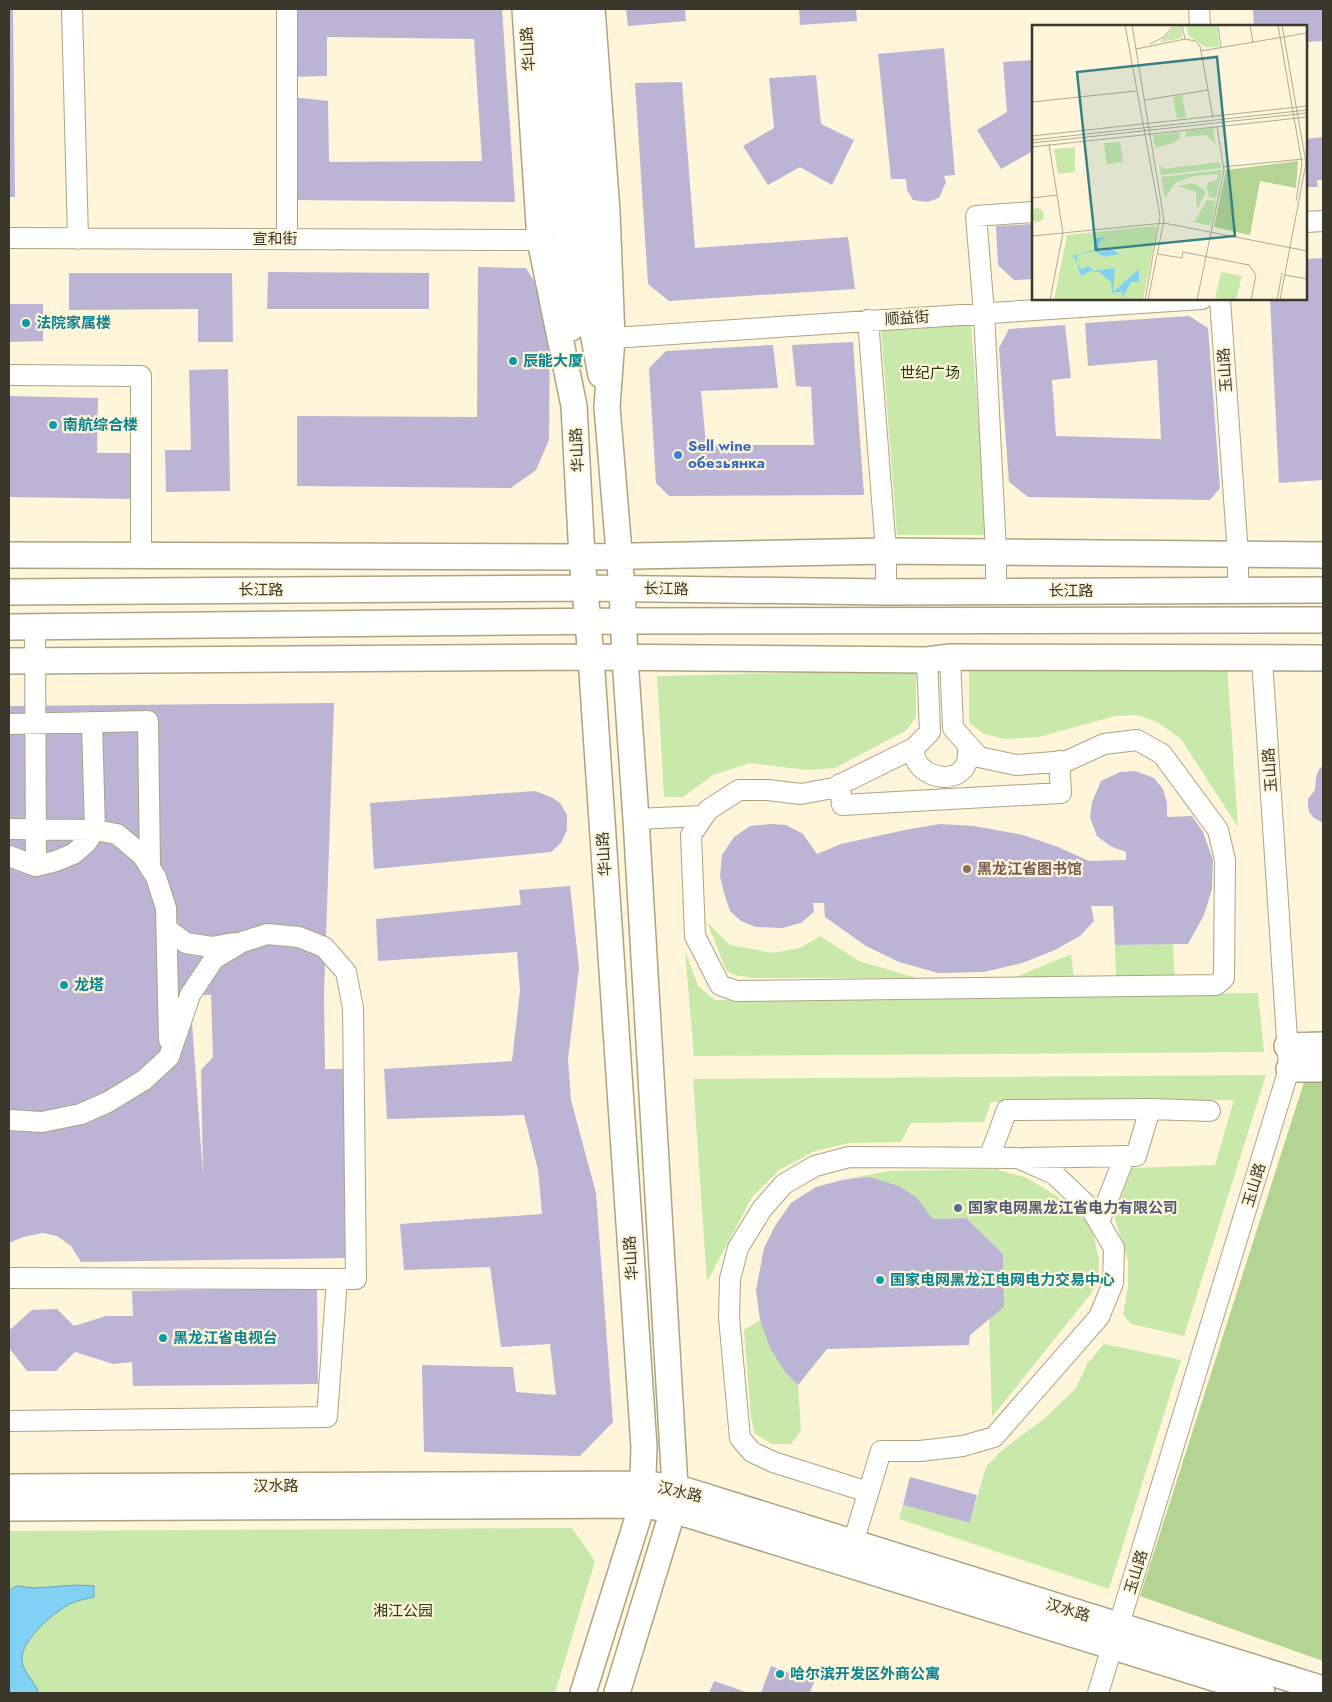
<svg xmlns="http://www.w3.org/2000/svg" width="1332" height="1702" font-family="Jost,'Noto Sans SC',sans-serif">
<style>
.green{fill:#c9e9aa}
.forest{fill:#b4d493}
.water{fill:#81d1f4;stroke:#6ca3b7}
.building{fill:#bcb4d4;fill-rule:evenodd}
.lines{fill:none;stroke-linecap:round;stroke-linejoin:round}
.minor-casing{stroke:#ada383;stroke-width:22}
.major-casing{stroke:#ada383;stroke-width:28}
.minor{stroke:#fff;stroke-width:20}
.major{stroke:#fff;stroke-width:25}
.culture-dot{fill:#0f9aa8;stroke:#fef5da;stroke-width:2}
.shop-dot{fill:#3f7fe0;stroke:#fef5da;stroke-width:2}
.education-dot{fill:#8d6e63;stroke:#fef5da;stroke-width:2}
.service-dot{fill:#5c6f8a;stroke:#fef5da;stroke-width:2}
.labels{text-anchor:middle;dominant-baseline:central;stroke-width:4.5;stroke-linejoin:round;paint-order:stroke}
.street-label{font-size:15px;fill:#3b372a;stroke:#fef5da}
.culture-label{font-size:15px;font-weight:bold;fill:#0d838f;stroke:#fef5da;text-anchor:start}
.park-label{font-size:15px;fill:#25390a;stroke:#fef5da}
.shop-label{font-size:15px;font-weight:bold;fill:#366cbe;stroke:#fef5da;text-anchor:start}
.education-label{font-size:15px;font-weight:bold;fill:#785e54;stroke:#fef5da;text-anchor:start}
.service-label{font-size:15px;font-weight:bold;fill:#4e5e75;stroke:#fef5da;text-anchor:start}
.inset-road{fill:none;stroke:#b0a994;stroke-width:1}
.view{fill:#398186;fill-opacity:0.15;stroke:#398186;stroke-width:2.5}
.inset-edge{fill:none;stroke:#3b372a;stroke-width:2.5}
</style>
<rect width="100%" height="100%" fill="#fef5da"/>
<path class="green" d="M971 323 987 535H897L881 330Z
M1227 665 1238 827 1181 739 1157 722 1137 715 1115 716 1039 737 1005 739 984 734 969 723V670Z
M916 670V717L907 730 835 768 807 770 750 763 713 775 683 797H664L657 676Z
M707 922 730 945 773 953 800 948 820 936 859 961 917 978H752L734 975 726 970Z
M1173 944 1175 979H1116L1115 945Z
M685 951 698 986 715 1000 1258 993 1264 1052 694 1056Z
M1071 954 1074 978 1011 979Z
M1266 1075 1184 1336 1131 1324 1123 1315 1128 1286V1261L1114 1216 1132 1168 1215 1165 1234 1100 991 1102 984 1122 911 1123 901 1142 849 1143 815 1151 779 1170 752 1197 707 1282 693 1079Z
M996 1169 1027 1178 1068 1203 1091 1225 1099 1259 1098 1281 1090 1295 992 1417 989 1319 1004 1307 1003 1254 966 1218 933 1219 842 1180 889 1171Z
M760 1320C769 1345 779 1366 798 1385L801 1431 791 1444H772L755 1434 751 1417 744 1330Z
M1104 1344 1181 1360 1109 1589 899 1519 903 1505 970 1523 986 1467 1001 1451 1045 1418 1076 1388 1087 1364Z
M572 1528 595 1561 555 1693H9V1531Z"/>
<path class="forest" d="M1323 1078V1661L1140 1596 1305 1079Z"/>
<path class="water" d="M78 1585 94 1586V1597C87 1599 79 1600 72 1603 56 1610 21 1640 22 1659 22 1671 35 1682 39 1693H9V1590L17 1586 34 1588Z"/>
<path class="building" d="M9 9H13L15 197H9Z
M292 9H502L515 202 290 200 293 97 328 101 329 162 482 161 474 39 327 37V76L291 77Z
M626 9H685L686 21 628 26Z
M799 9H856L857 21 800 25Z
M1253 9H1323V41L1308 42 1309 48H1306V26H1254Z
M944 48 955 175 944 176 946 182 939 198 927 202 913 200 907 190 906 179H891L878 54Z
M1033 60V151L1001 169 977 130 1007 112 1003 62Z
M816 75 821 124 854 140 832 185 800 167 768 185 743 146 774 128 769 78Z
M682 82 695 248 848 237 855 289 669 301 648 284 635 83Z
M1323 137V180H1317L1318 187H1306V139Z
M1033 224V279L1014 280 998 265 996 226Z
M1323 258V480L1279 483 1270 299H1306V259Z
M478 267 526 268 550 307 549 440 536 470 511 488 297 486V416L477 417Z
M268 272 429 273V309H267Z
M69 273H232L233 342H198V309L69 310Z
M9 304H43V341L9 342Z
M1189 316 1208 328 1220 488 1210 500 1028 497 1009 482 999 348 1009 329 1065 325 1071 378 1052 380 1056 436 1161 439 1157 360 1088 366 1085 323Z
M853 342 864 495 669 496 656 483 649 368 666 351 773 345 778 388 701 391 706 445H814L811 387 796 386 792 345Z
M228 369 230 491 166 492 165 450H191L189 370Z
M9 396 98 398 97 453H135L134 499 9 497Z
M334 703 324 995 325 1069H344L345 1258 81 1262 71 1246 57 1236 43 1233 23 1237 9 1243V706ZM190 995H211L213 1057 201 1070 203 1175Z
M1323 766V823L1314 818 1309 812 1308 806V799L1315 790 1316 777 1319 769Z
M1135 771 1154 778 1163 789 1167 803V817L1192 816 1203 832 1213 860 1212 889 1204 915 1188 944 1115 945 1113 906H1091L1094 921 1080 936 1055 950 1022 963 984 972 938 973 899 962 866 946 825 917 824 903H813L814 912 801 923 782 928 756 927 741 921 730 911 724 893 720 876 722 855 734 837 750 826 771 824 786 825 803 834 817 854 841 844 905 830 940 824 974 826 1023 835 1058 847 1089 861 1126 860V852L1110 846 1097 836 1090 818 1092 802 1101 781 1120 772Z
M535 791 551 797 560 803 567 815V830L561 843 551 852 374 869 370 803Z
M570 886 579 968 568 1059 571 1100 596 1193 613 1422 580 1456 424 1452 422 1365 513 1367 516 1392 556 1395 550 1344 501 1347 490 1267 404 1270 400 1224 542 1214 538 1170 524 1115 387 1119 384 1069 512 1061 520 990 517 952 378 961 376 919 521 905 519 890Z
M869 1177 899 1186 917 1198 933 1219 966 1218 1003 1254 1004 1307 970 1335 969 1345 827 1349 798 1385 785 1372 770 1348 760 1320 756 1290 764 1248 775 1226 791 1203 816 1187 842 1180Z
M317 1288 318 1384 133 1386 132 1362 113 1364 75 1352 56 1371H27L9 1348V1328L11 1329 32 1310 57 1309 74 1326 106 1316H133L132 1291Z
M910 1477 977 1495 970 1523 903 1505Z
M771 1666 814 1682 810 1693H761Z
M714 1681 749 1693H709Z"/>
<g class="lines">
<defs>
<path id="minor" d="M72 9 78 239
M1199 9 1200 26
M1306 222 1323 221
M9 238 540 240
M287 239V9
M1220 299 1238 555V590
M868 320 886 551V592
M612 338 1202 299
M9 375 141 376V554
M996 591V552L984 313 976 216 1033 212
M35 627 36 866
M927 660 930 732 914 748 833 788 801 794 768 790H739L708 810 691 835 695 936 720 985 736 991 1216 985 1224 978 1225 860 1218 830 1162 754 1137 740 1104 744 1067 761 1016 765 979 757 953 728 950 657
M92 722 95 830 117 834 142 855 156 877 166 908 169 1040
M9 724 148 721 150 867
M914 748C915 751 914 757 916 760 924 779 959 785 967 762 968 758 968 751 968 746
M840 784 842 805 1061 793 1059 761
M636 819 703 816
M9 829 95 830 86 843 73 854 56 861 36 866 9 856
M167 929 186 943 212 947 234 943
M9 1120 42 1122 81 1114 108 1102 144 1080 169 1057 190 995 214 959 242 942 267 934 299 937 324 947 346 972 353 1008 356 1279 9 1278
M1125 1156H1136L1150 1109 1210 1111
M989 1158 1007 1110 1150 1109
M1025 1158 1125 1156 1099 1222
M9 1421 327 1417 337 1279
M853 1543 881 1451H920L963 1446 994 1437 1099 1317 1113 1283 1114 1248 1091 1209 1054 1174 1018 1158 849 1157 815 1166 784 1184 762 1209 738 1248 730 1279 729 1317 740 1438 752 1452 773 1462 868 1492
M1098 1693 1289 1069 1262 659"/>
<path id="major" d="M525 9 540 240 574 406 582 557 591 657 644 1447 642 1505 583 1693
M546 9 569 286 571 328
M567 9 590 317 601 375
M592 9 607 212 612 338 607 407 622 588 625 658 636 819 675 1487 673 1510 617 1693
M9 555 582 557 886 551 1323 555
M9 592 585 588 886 592 1323 590
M9 627 623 621 1323 620
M9 661 591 657 927 660 950 657 1323 658
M1287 1046 1323 1045
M1289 1069H1323
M9 1487 642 1484 675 1487 1323 1689
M9 1508 642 1505 673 1510 1262 1693"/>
</defs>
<use href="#minor" class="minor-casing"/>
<use href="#major" class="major-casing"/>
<use href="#minor" class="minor"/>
<use href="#major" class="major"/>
</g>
<g class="culture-dot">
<circle cx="26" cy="323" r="5"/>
<circle cx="513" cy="361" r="5"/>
<circle cx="53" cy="425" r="5"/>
<circle cx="64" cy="985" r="5"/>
<circle cx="880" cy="1280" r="5"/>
<circle cx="163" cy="1338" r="5"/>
<circle cx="780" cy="1674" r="5"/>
</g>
<circle class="shop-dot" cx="678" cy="455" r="5"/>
<circle class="education-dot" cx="967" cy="869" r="5"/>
<circle class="service-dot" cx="958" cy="1208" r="5"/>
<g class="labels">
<g class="street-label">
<text transform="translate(528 49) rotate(-94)">华山路</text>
<text x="275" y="239">宣和街</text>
<text transform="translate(907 318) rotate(-4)">顺益街</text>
<text transform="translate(1225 370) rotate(-94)">玉山路</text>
<text transform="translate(577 450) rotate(-93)">华山路</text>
<text transform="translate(666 589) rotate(1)">长江路</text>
<text x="261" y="590">长江路</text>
<text x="1071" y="591">长江路</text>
<text transform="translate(1270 770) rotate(-94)">玉山路</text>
<text transform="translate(604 854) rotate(-94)">华山路</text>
<text transform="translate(1254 1185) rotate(-73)">玉山路</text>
<text transform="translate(631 1258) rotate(-94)">华山路</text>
<text x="276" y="1486">汉水路</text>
<text transform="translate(680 1492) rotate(13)">汉水路</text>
<text transform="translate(1136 1572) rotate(-73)">玉山路</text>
<text transform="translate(1068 1610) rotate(17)">汉水路</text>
</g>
<g class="culture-label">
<text x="36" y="323">法院家属楼</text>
<text x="523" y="361">辰能大厦</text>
<text x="63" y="425">南航综合楼</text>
<text x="74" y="985">龙塔</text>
<text x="890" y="1280">国家电网黑龙江电网电力交易中心</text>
<text x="173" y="1338">黑龙江省电视台</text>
<text x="790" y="1674">哈尔滨开发区外商公寓</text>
</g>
<g class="park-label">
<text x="930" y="373">世纪广场</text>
<text x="403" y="1611">湘江公园</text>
</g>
<g class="shop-label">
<text x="688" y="446">Sell wine<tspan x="688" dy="17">обезьянка</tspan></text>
</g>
<g class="education-label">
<text x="977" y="869">黑龙江省图书馆</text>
</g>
<g class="service-label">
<text x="968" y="1208">国家电网黑龙江省电力有限公司</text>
</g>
</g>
<g transform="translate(1032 25)">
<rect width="275" height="275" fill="#fef5da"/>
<path d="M144 0H150V13L128 17ZM153 0H185L187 22H173L157 11ZM150 70 154 92 145 93 141 72ZM181 103 184 120 174 110 154 112V106ZM148 107V113L141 118 123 123 121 110ZM88 117 91 137 75 139 72 118ZM43 122V147L26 149 22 124ZM188 137 189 143 129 150 127 139 131 144ZM190 145 184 174 177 172 175 162 176 157 185 155 186 149 161 151 143 158 133 173 129 152ZM162 158 174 167 165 184 164 167 146 161ZM175 175 184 176 179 201 156 196H163ZM-2 190a7 7 0 1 1 14 0a7 7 0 1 1-14 0ZM122 201 125 204 111 275H22L35 210ZM189 247 210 251 204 275 183 273Z" fill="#c9e9aa"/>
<path d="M266 136 264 163 228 156 218 210 182 202 194 145Z" fill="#b4d493"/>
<path d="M72 212 66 219 68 227 79 224 88 229 72 232 63 226 45 230V238L49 244 57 241 61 246 83 243 81 267 107 244V257H99L89 275 91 266 80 268 79 257 67 247 57 246 50 251 48 249 43 233 39 231 62 225V214Z" fill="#81d1f4"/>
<path class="inset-road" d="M93 0 128 191 113 275M100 0 132 195 116 275M150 0 153 14 163 16 168 21 181 93M186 0 189 23M218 0 221 18M246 0 270 139 264 176M118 19 132 12 142 0M104 24 153 14M169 26 275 8M113 75 176 65M0 77 104 66M0 111 275 81M0 115 275 85M0 118 275 88M17 119 31 208 18 275M0 122 275 92M191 142 271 134M0 173 25 170M0 211 132 198 275 226M126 229 150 233 151 227 217 240 224 250 219 275M253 250 275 254M165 275 192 145 185 102M245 275 250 248M248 275 274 138 250 0"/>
<path class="view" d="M185 32 203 211 64 225 45 47Z"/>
<rect width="275" height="275" class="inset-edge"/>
</g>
<rect width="1332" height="1702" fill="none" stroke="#3b372a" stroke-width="20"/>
</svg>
